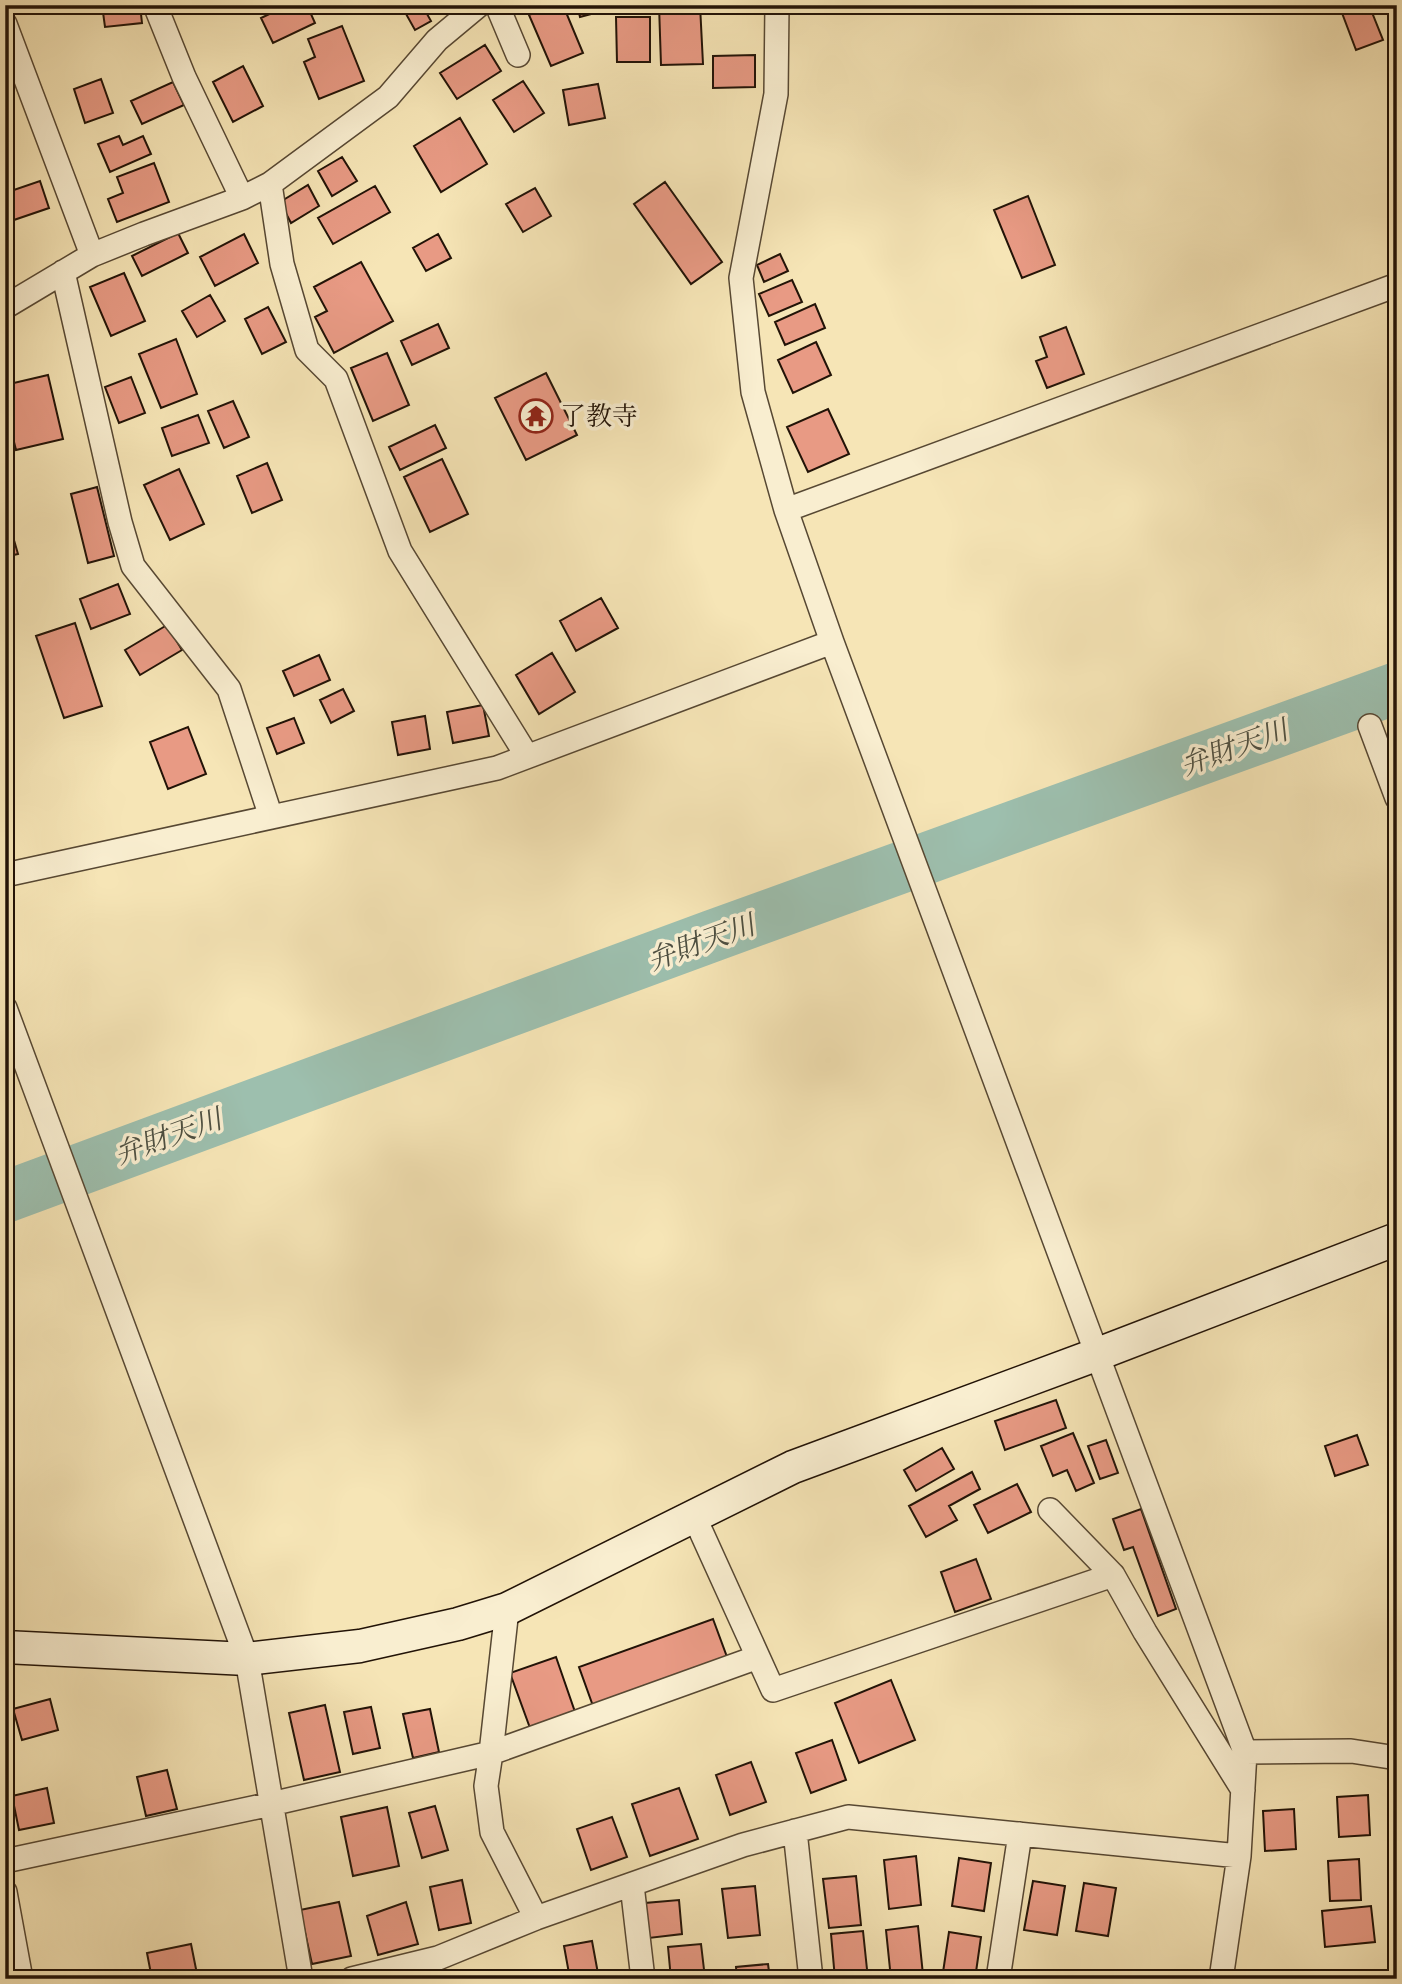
<svg xmlns="http://www.w3.org/2000/svg" width="1402" height="1984" font-family="Alegreya,'Noto Serif JP',serif">
<style>
.lines{fill:none;stroke-linecap:round;stroke-linejoin:round}
.river{stroke:#9dbfae;stroke-width:52}
.building{fill:#e89a84;stroke:#221307;stroke-width:2}
.street-casing{stroke:#574833;stroke-width:26}
.secondary-casing{stroke:#221307;stroke-width:35}
.street{stroke:#f9eed0;stroke-width:23}
.secondary{stroke:#f9eed0;stroke-width:32}
.labels{text-anchor:middle;dominant-baseline:central;stroke-width:7;stroke-linejoin:round;paint-order:stroke}
.poi-label{font-size:26px;fill:#221307;stroke:#f9eed0;text-anchor:start}
.water-label{font-size:28px;font-style:italic;fill:#4d4f41;stroke:#f9eed0}
</style>
<rect width="100%" height="100%" fill="#f6e5b6"/>
<filter id="stains"><feTurbulence type="fractalNoise" baseFrequency=".00286" numOctaves="4"/><feColorMatrix values="0 0 0 0 .2 0 0 0 0 .09 0 0 0 0 .02 0 0 0 .5 -.17"/></filter>
<radialGradient id="worn" r=".72"><stop offset=".6" stop-color="#630" stop-opacity="0"/><stop offset="1" stop-color="#630" stop-opacity=".3"/></radialGradient>
<g class="lines">
<path class="river" d="M5 1197 712 936 1397 688"/>
</g>
<path class="building" d="M102 5H140L142 23 105 27Z
M288 5H307L315 23 273 43 261 18Z
M401 5H422L431 21 415 30Z
M551 5H563L583 53 551 66 529 15Z
M577 5H625L580 17Z
M659 5H700L703 64 661 65Z
M1339 5H1369L1383 40 1356 50Z
M616 17H650V62H617Z
M342 26 364 81 319 99 304 62 315 57 308 39Z
M485 45 501 71 457 99 440 73Z
M755 55V87L713 88V56Z
M243 66 263 106 233 122 213 82Z
M101 79 113 113 85 123 74 89Z
M523 81 544 113 514 132 493 100Z
M173 82 184 105 142 124 131 101Z
M598 84 605 118 569 125 563 90Z
M460 118 487 164 441 192 414 146Z
M119 136 123 145 143 136 151 154 110 172 98 144Z
M342 157 357 181 332 196 318 171Z
M154 163 169 202 117 222 108 199 123 193 117 177Z
M40 181 49 208 5 223V193Z
M665 182 722 262 691 284 634 204Z
M308 185 319 206 291 223 280 202Z
M375 186 390 212 333 244 318 218Z
M535 188 551 216 523 232 506 204Z
M1028 196 1055 265 1022 278 994 210Z
M178 233 188 253 142 276 132 256Z
M244 234 258 263 215 286 200 257Z
M438 234 451 258 426 271 413 248Z
M780 254 788 271 764 282 757 265Z
M361 262 393 321 334 353 315 317 327 311 314 287Z
M124 273 145 321 111 336 90 287Z
M792 280 802 302 769 316 759 294Z
M210 295 225 321 197 337 182 311Z
M815 304 825 328 785 345 775 322Z
M268 307 286 342 262 354 245 319Z
M438 324 449 348 412 365 401 341Z
M1066 327 1084 374 1047 388 1036 361 1047 357 1040 337Z
M176 339 197 394 161 408 139 354Z
M816 342 831 375 793 393 778 360Z
M387 353 409 405 373 421 351 368Z
M546 373 577 435 526 460 495 398Z
M48 375 63 439 16 450 5 406V385Z
M131 377 145 413 119 423 105 387Z
M233 401 249 437 224 448 208 411Z
M828 409 849 454 808 472 787 427Z
M198 415 209 443 172 456 162 428Z
M435 425 446 448 400 470 389 447Z
M442 459 468 514 430 532 404 477Z
M267 463 282 500 252 513 237 476Z
M179 469 204 524 170 540 144 485Z
M97 487 114 556 88 563 71 494Z
M5 509 18 554 5 557Z
M118 584 130 614 91 629 80 599Z
M601 598 618 628 576 651 560 621Z
M75 623 102 706 64 718 36 636Z
M167 625 182 650 140 675 125 650Z
M552 653 575 692 539 714 516 675Z
M319 655 330 680 294 696 283 671Z
M343 689 354 711 331 723 320 700Z
M483 705 489 736 453 743 447 712Z
M425 716 430 749 398 755 392 722Z
M294 718 304 743 277 754 267 728Z
M188 727 206 774 168 789 150 742Z
M1056 1400 1066 1428 1005 1450 995 1421Z
M1073 1433 1094 1483 1076 1491 1067 1470 1053 1476 1041 1446Z
M1357 1435 1368 1465 1335 1476 1325 1446Z
M1106 1440 1118 1473 1100 1479 1088 1446Z
M942 1448 954 1469 916 1491 904 1470Z
M972 1472 980 1489 949 1506 957 1520 926 1537 909 1506Z
M1017 1484 1031 1512 988 1533 974 1505Z
M1141 1509 1176 1609 1158 1616 1133 1547 1124 1550 1113 1519Z
M976 1559 991 1599 955 1612 941 1572Z
M713 1619 727 1657 593 1706 579 1667Z
M556 1657 575 1712 530 1728 510 1673Z
M891 1680 915 1740 859 1763 835 1703Z
M50 1699 58 1730 22 1740 13 1709Z
M325 1705 340 1772 304 1780 289 1713Z
M371 1707 380 1748 353 1754 344 1712Z
M430 1709 439 1752 413 1758 403 1714Z
M832 1740 846 1780 811 1793 796 1753Z
M751 1762 766 1802 730 1815 716 1775Z
M167 1770 177 1809 146 1816 137 1777Z
M47 1788 54 1823 19 1830 12 1796Z
M679 1788 698 1839 650 1856 632 1804Z
M1368 1795 1370 1835 1339 1837 1337 1797Z
M435 1806 448 1850 422 1858 409 1813Z
M387 1807 399 1866 353 1876 341 1817Z
M1294 1809 1296 1849 1265 1851 1263 1811Z
M612 1817 627 1857 591 1870 577 1829Z
M916 1856 921 1905 889 1909 884 1860Z
M959 1858 991 1863 984 1911 952 1906Z
M1359 1859 1361 1900 1330 1901 1328 1861Z
M856 1876 861 1925 829 1928 823 1879Z
M462 1880 471 1923 439 1930 430 1887Z
M1033 1881 1065 1886 1057 1935 1024 1930Z
M1084 1883 1116 1888 1108 1936 1076 1931Z
M755 1886 760 1935 728 1938 722 1889Z
M679 1900 682 1934 649 1938 645 1903Z
M339 1902 351 1956 312 1964 300 1910Z
M406 1902 418 1944 378 1955 367 1916Z
M1371 1906 1375 1942 1325 1947 1322 1911Z
M918 1926 923 1975 891 1979 886 1930Z
M863 1931 868 1979H835L831 1934Z
M949 1932 981 1937 975 1979H942Z
M592 1941 599 1979H570L564 1946Z
M191 1944 198 1979H152L147 1953Z
M701 1944 705 1978 671 1979 668 1947Z
M768 1964 770 1979H737L736 1967Z"/>
<g class="lines">
<defs>
<path id="street" d="M155 5 184 77 242 198
M497 5 518 55
M777 5 776 94 741 278 753 392 786 510 832 642 1245 1752 1239 1856 1221 1979
M5 24 92 255
M270 184 282 264 307 350 336 379 400 551 527 756
M63 272 120 522 133 566 229 689 271 817
M5 307 92 255 144 234 242 198 270 184 388 97 437 40 479 5
M786 510 1397 285
M1370 726 1397 798
M5 875 497 768 832 642
M5 1008 247 1659 301 1979
M1050 1510 1113 1575 1145 1632 1243 1790
M694 1516 773 1690 1113 1575
M507 1609 491 1753 486 1786 492 1832 536 1918
M1245 1752 1351 1751 1397 1758
M795 1831 811 1979
M5 1861 271 1804 491 1753 758 1657
M632 1885 643 1979
M5 1892 21 1979
M352 1979 438 1958 536 1918 743 1845 848 1817 1239 1856
M998 1979 1020 1834"/>
<path id="secondary" d="M5 1647 247 1659 360 1646 458 1624 507 1609 793 1467 1098 1354 1397 1239"/>
</defs>
<use href="#street" class="street-casing"/>
<use href="#secondary" class="secondary-casing"/>
<use href="#street" class="street"/>
<use href="#secondary" class="secondary"/>
</g>
<defs>
<symbol id="temple-ring" viewBox="-11 -11 22 22"><circle r="9.5" fill="#f9eed0" stroke="#8f2418" stroke-width="1.5"/><path d="M0-6L5-2H3V0L6.5 2.5H4V6H1.5V3h-3V6H-4V2.5H-6.5L-3 0V-2H-5Z" fill="#8f2418"/></symbol>
</defs>
<g fill-rule="evenodd">
<use href="#temple-ring" x="517" y="397" width="38" height="38"/>
</g>
<g class="labels">
<g class="poi-label">
<text x="560" y="416">了教寺</text>
</g>
<g class="water-label">
<text transform="translate(1234 748) rotate(-20)">弁財天川</text>
<text transform="translate(701 943) rotate(-20)">弁財天川</text>
<text transform="translate(168 1137) rotate(-20)">弁財天川</text>
</g>
</g>
<rect width="1402" height="1984" fill="none" stroke="#f6e5b6" stroke-width="28"/>
<rect x="7" y="7" width="1388" height="1970" fill="none" stroke="#221307" stroke-width="3.5"/>
<rect x="14" y="14" width="1374" height="1956" fill="none" stroke="#221307" stroke-width="2"/>
<rect width="100%" height="100%" filter="url(#stains)"/>
<rect width="100%" height="100%" fill="url(#worn)"/>
</svg>
